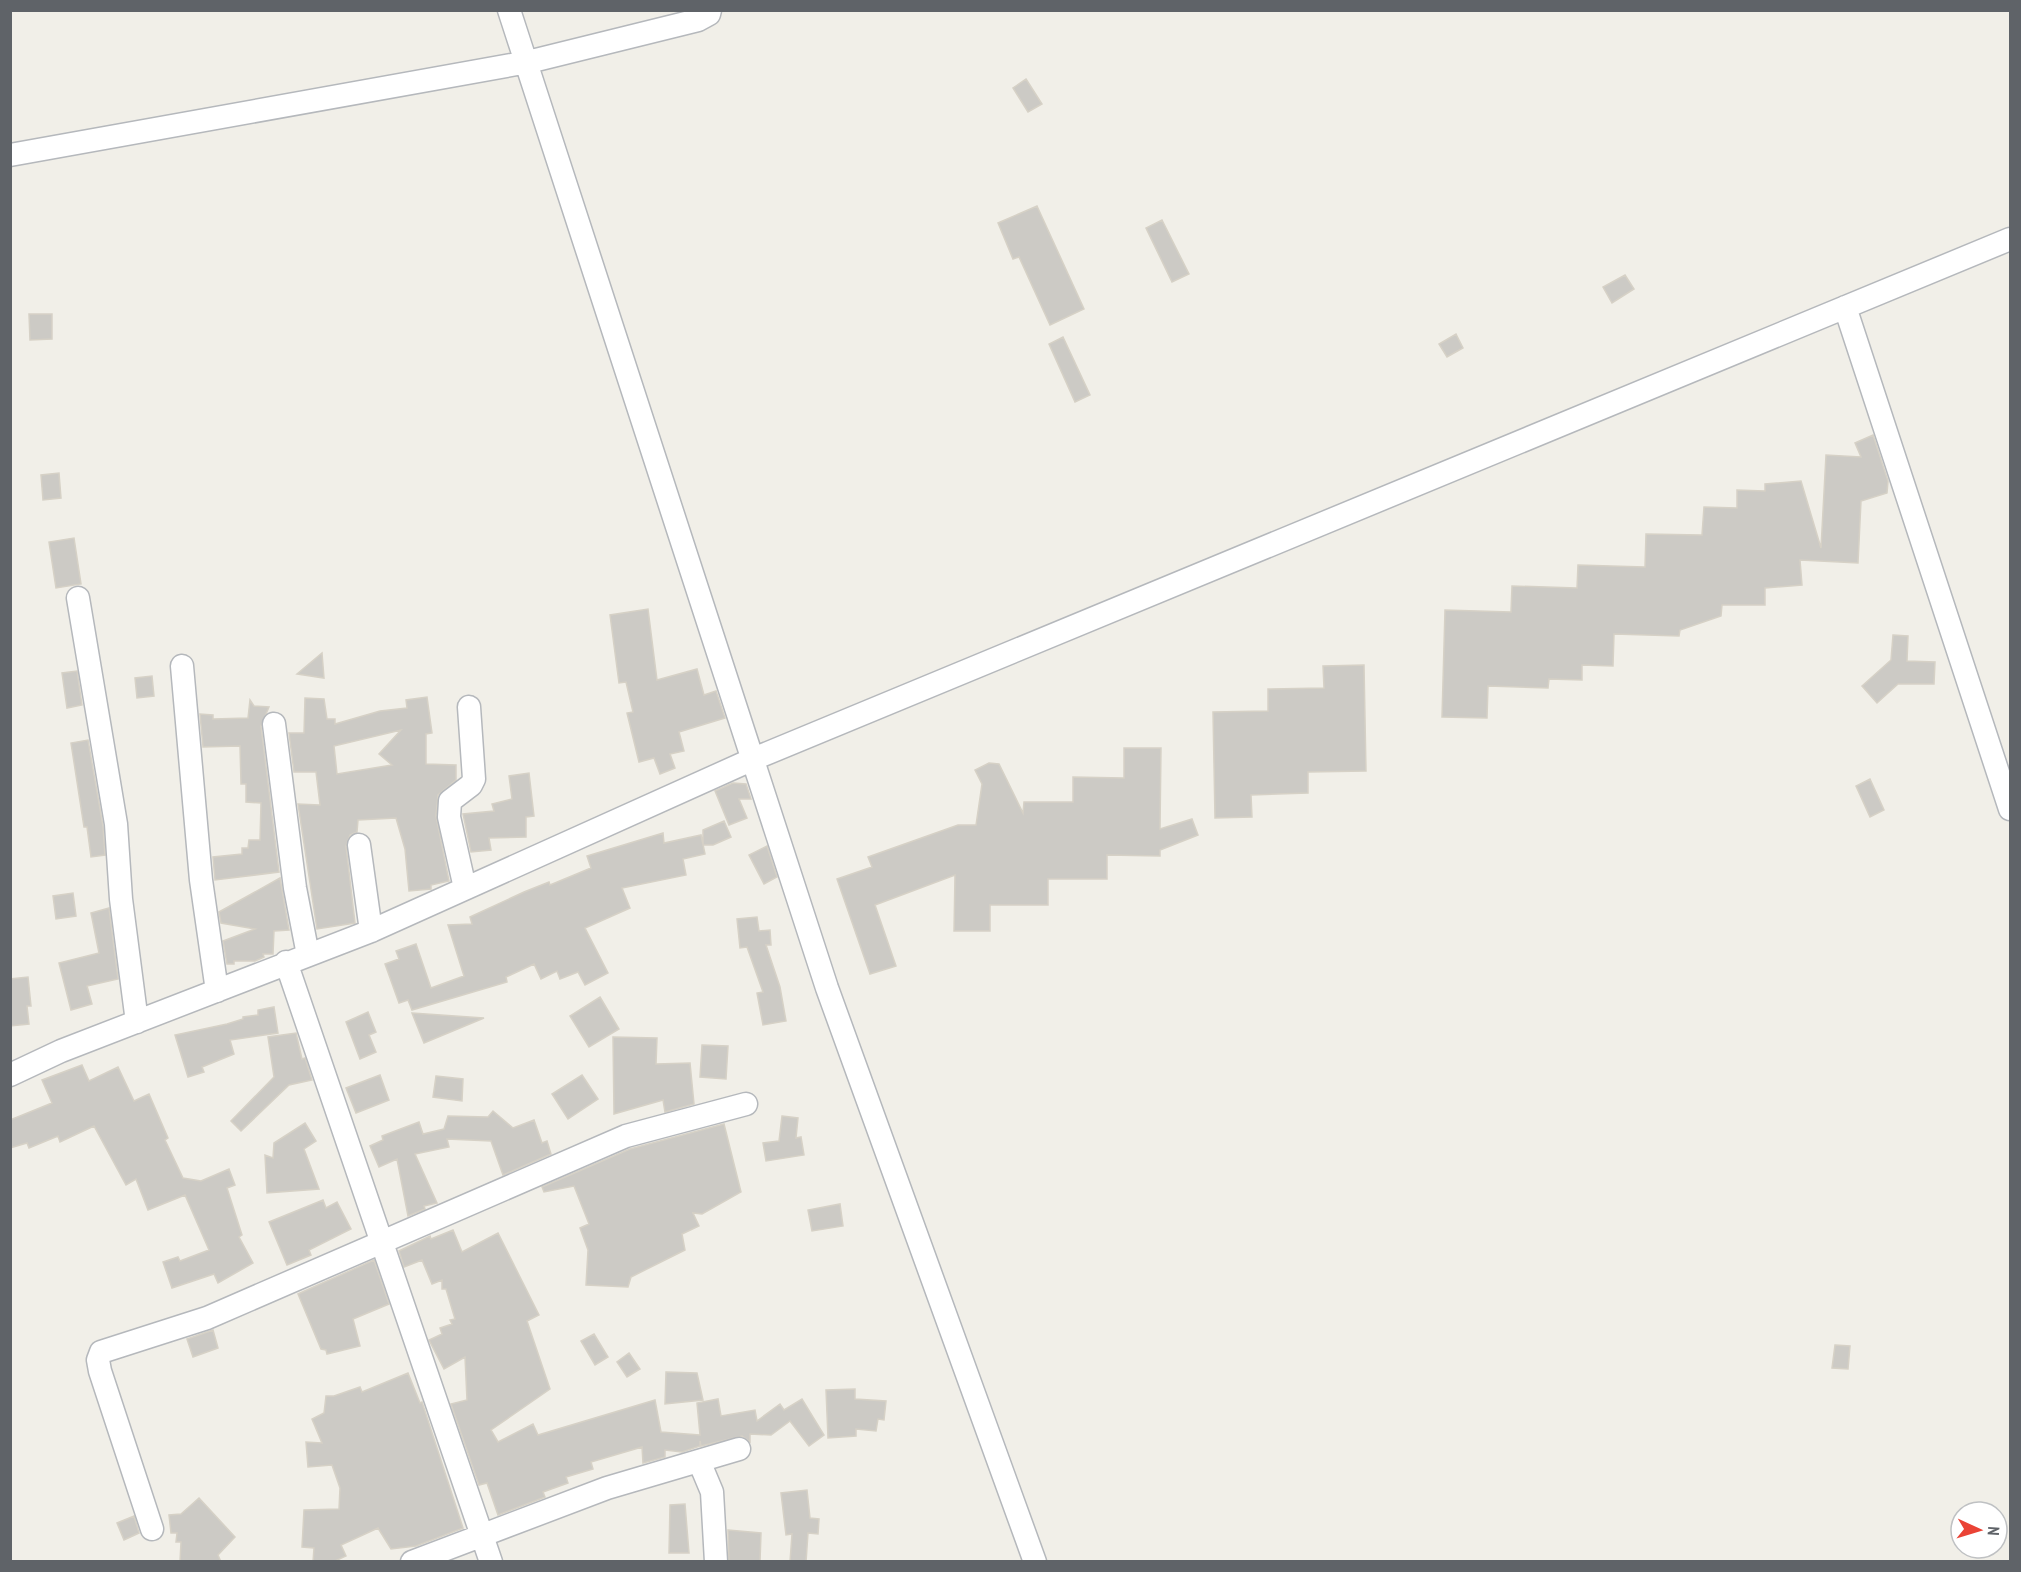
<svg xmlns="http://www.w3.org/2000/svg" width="2021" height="1572" font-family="'PT Sans Narrow',sans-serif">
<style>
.building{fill:#cccac5;stroke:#d6d1c6;stroke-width:1.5;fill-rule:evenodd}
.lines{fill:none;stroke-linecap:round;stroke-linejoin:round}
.minor-casing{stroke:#b5b8bc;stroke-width:25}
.minor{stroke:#fff;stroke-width:22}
</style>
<rect width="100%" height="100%" fill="#f1efe8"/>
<path class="building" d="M1026 79 1042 104 1028 112 1013 88Z
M1037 206 1084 309 1050 325 1019 257 1013 259 998 223Z
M1162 220 1189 274 1172 282 1146 228Z
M1625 275 1634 289 1612 303 1603 287Z
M29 314H52V339L30 340Z
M1456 334 1463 348 1447 357 1439 344Z
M1063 337 1090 395 1075 402 1049 344Z
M1873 435 1888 481 1887 493 1861 501 1858 563 1800 560 1802 585 1765 588V605H1722L1721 616 1680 630 1679 636 1614 634 1613 666 1582 665V680L1549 679 1548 688 1488 686 1487 718 1442 717 1445 610 1511 612 1512 586 1577 588 1578 565 1645 567 1646 534 1702 535 1704 507 1737 508V490L1765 491V484L1801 481 1821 548 1826 455 1861 457 1855 443Z
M59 473 61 498 43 500 41 475Z
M74 538 81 584 56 588 49 542Z
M648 609 657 680 697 669 704 695 716 691 725 718 679 732 684 751 670 754 675 768 660 774 654 758 639 762 627 713 633 712 626 682 619 683 610 615Z
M1893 635 1908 636 1907 661 1935 662 1934 684H1898L1877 703 1862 686 1891 660Z
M322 653 324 678 297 674Z
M1364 665 1366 771 1308 772V793L1251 795 1252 817 1215 818 1213 712 1268 711V689L1324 688 1323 666Z
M77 671 82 705 67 708 62 673Z
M152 676 154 696 137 698 135 678Z
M427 697 432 733 426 734V764L456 765V780L438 795 436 816 449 881 431 885V889L409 891 405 849 396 818 358 820 357 832 350 835 346 846 355 923 317 929 298 804 320 805 316 772H294L289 733H304L305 698 324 699 327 719H335V724L380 711 407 708 406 700ZM401 730 379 754 392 765 337 774 334 746Z
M250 700 254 706 269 707 261 726 279 872 215 880 213 857 242 854V848H248L249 840H260L261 803 246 802V784H241L240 746 203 747 200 714 213 715V719L248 718Z
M88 740 103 826 105 855 91 857 87 827H84L71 743Z
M1124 748H1161L1160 829 1192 819 1198 835 1160 850V856L1107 855V879H1048V905H990V931H954L955 875 875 905 896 966 870 974 837 879 872 867 868 857 958 825H976L982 784 975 770 989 763 999 764 1023 813 1024 802H1073V777L1124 778Z
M529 773 534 816 526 817V837L489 838 491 850 471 852 463 814 494 811 492 804 512 799 509 776Z
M1870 779 1884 810 1870 817 1856 786Z
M733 783 746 784 751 799H739L747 818 729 825 715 791Z
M724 821 731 837 713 845H703V830Z
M663 833 664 843 701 835 705 854 683 859 686 875 622 888 630 908 585 928 608 973 585 985 578 972 560 979 557 971 541 979 534 964 506 977 507 982 412 1010 408 1000 399 1003 385 964 399 959 396 951 416 944 431 988 464 976 448 925 472 924 470 917 524 892 549 882 550 885 591 868 587 856Z
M767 846 777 877 764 884 749 855Z
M280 878 289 930 274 931 273 954H263L264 957 255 961H234V964H227L223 941 255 929 221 923 219 912Z
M73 893 76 916 56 919 53 896Z
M109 908 118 979 87 986 92 1004 71 1010 59 963 99 953 91 913Z
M757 917 759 931 770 930 771 945H766L780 987 786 1021 763 1025 757 993 763 992 747 947 740 948 737 919Z
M28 977 31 1006H27L29 1024 10 1026V979Z
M600 997 619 1029 589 1047 570 1016Z
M274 1007 278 1033 230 1040 234 1054 202 1067 204 1072 188 1077 175 1035 227 1024 243 1019V1017L258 1015V1010Z
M368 1012 376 1032 369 1035 376 1052 360 1059 346 1022Z
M412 1013 484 1018 424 1043Z
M296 1033 302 1059 305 1058 312 1080 289 1085 241 1131 231 1121 274 1077 268 1037Z
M613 1037 657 1038 656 1064 690 1063 694 1104 665 1112 663 1100 614 1114Z
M702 1045 728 1046 726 1079 700 1077Z
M82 1065 89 1081 118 1067 134 1101 149 1094 168 1138 165 1140 183 1178 201 1181 229 1169 235 1185 227 1188 242 1235 239 1237 253 1263 218 1283 214 1274 172 1288 163 1262 178 1257 180 1261 209 1250 185 1195 148 1210 136 1179 126 1185 94 1126 60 1142 58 1136 29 1148 27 1143 10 1148V1120L52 1103 42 1080Z
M380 1075 389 1100 356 1113 346 1088Z
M582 1075 598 1099 568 1119 552 1094Z
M436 1076 463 1079 462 1101 433 1097Z
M493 1111 513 1128 534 1120 542 1143 547 1141 551 1154 503 1175 491 1141 447 1139 449 1147 415 1154 437 1203 424 1206 425 1209 408 1216 397 1159 379 1167 370 1146 383 1140 382 1136 419 1122 423 1134 444 1129 448 1116 488 1117Z
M782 1116 798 1118 796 1138 801 1137 804 1155 766 1161 763 1143 779 1141Z
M305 1123 316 1141 304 1149 319 1189 267 1193 265 1155 273 1158 274 1143Z
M724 1124 741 1192 702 1214 693 1213 699 1226 682 1234 685 1250 631 1277 628 1287 586 1285 588 1250 580 1228 589 1224 574 1186 544 1192 542 1187 630 1149Z
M323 1200 326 1208 337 1202 351 1229 309 1250 311 1255 287 1265 269 1222Z
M840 1204 843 1226 812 1231 808 1210Z
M453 1230 462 1252 498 1233 539 1315 527 1321 550 1389 491 1430 498 1442 533 1424 538 1435 655 1400 661 1432 700 1435 697 1403 718 1399 721 1416 755 1410 757 1421 780 1404 784 1410 802 1399 824 1435 809 1446 790 1421 771 1435 750 1434V1442L742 1436 701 1446 700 1441V1446L682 1452 665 1450V1457L643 1463 642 1447 591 1462 593 1469 566 1477 568 1483 543 1492 545 1497 498 1515 487 1483 479 1485 451 1404 467 1400 465 1357 444 1369 429 1340 442 1334 440 1328 452 1324 450 1320 455 1319 446 1289H442V1280L432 1284 422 1260 404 1267 399 1251 430 1236 431 1239Z
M374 1260 389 1304 353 1319 360 1346 327 1354 326 1350 321 1349 298 1294Z
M213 1330 218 1348 193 1357 187 1339Z
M594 1334 608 1357 595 1365 581 1341Z
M1835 1345 1850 1346 1848 1369 1832 1368Z
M629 1353 640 1369 627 1377 617 1362Z
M666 1372 697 1373 703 1400 665 1404Z
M408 1373 420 1403 422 1402 463 1528 416 1546 391 1549 378 1528 341 1545 346 1556 333 1562H313L314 1548 302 1547 304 1510 339 1509 340 1488 332 1465 308 1467 306 1442 322 1443 312 1419 324 1413 326 1396H334L360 1387 362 1392Z
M855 1389V1399L886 1401 884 1420 878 1419 876 1431 856 1429V1436L828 1438 826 1390Z
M807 1490 810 1518 819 1519 818 1534 808 1533 806 1562H790L792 1534 786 1535 781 1493Z
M199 1498 235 1537 218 1555 221 1562H180L181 1542H176L177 1533H171L169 1515 181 1514Z
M685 1504 689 1553H669L670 1505Z
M134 1516 139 1533 124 1540 117 1523Z
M728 1530 761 1533 760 1562H729Z"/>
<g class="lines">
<defs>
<path id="minor" d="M509 10 827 988 1035 1562
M10 155 528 62 698 20 709 14 710 10
M1845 307 2010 809
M78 598 116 824 121 899 137 1022
M182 666 201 880 217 991
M274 724 295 888 308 955
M359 845 371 931
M465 888 449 817 450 801 471 785 474 779 469 707
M286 962 491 1562
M10 1075 61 1051 371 931 751 760 2010 239
M699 1461 712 1492 716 1562
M152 1529 100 1371 98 1360 101 1352 207 1318 626 1136 746 1104
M412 1562 607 1488 739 1449"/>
</defs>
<use href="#minor" class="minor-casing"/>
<use href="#minor" class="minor"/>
</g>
<rect width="2021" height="1572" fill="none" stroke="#5f6368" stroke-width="24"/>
<g transform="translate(1979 1530) rotate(94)"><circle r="28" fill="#ffffff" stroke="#bfc1c3" stroke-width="1.5"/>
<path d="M0-4.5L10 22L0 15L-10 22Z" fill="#ea4335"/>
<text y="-9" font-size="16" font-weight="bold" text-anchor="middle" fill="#5f6368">N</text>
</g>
</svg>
